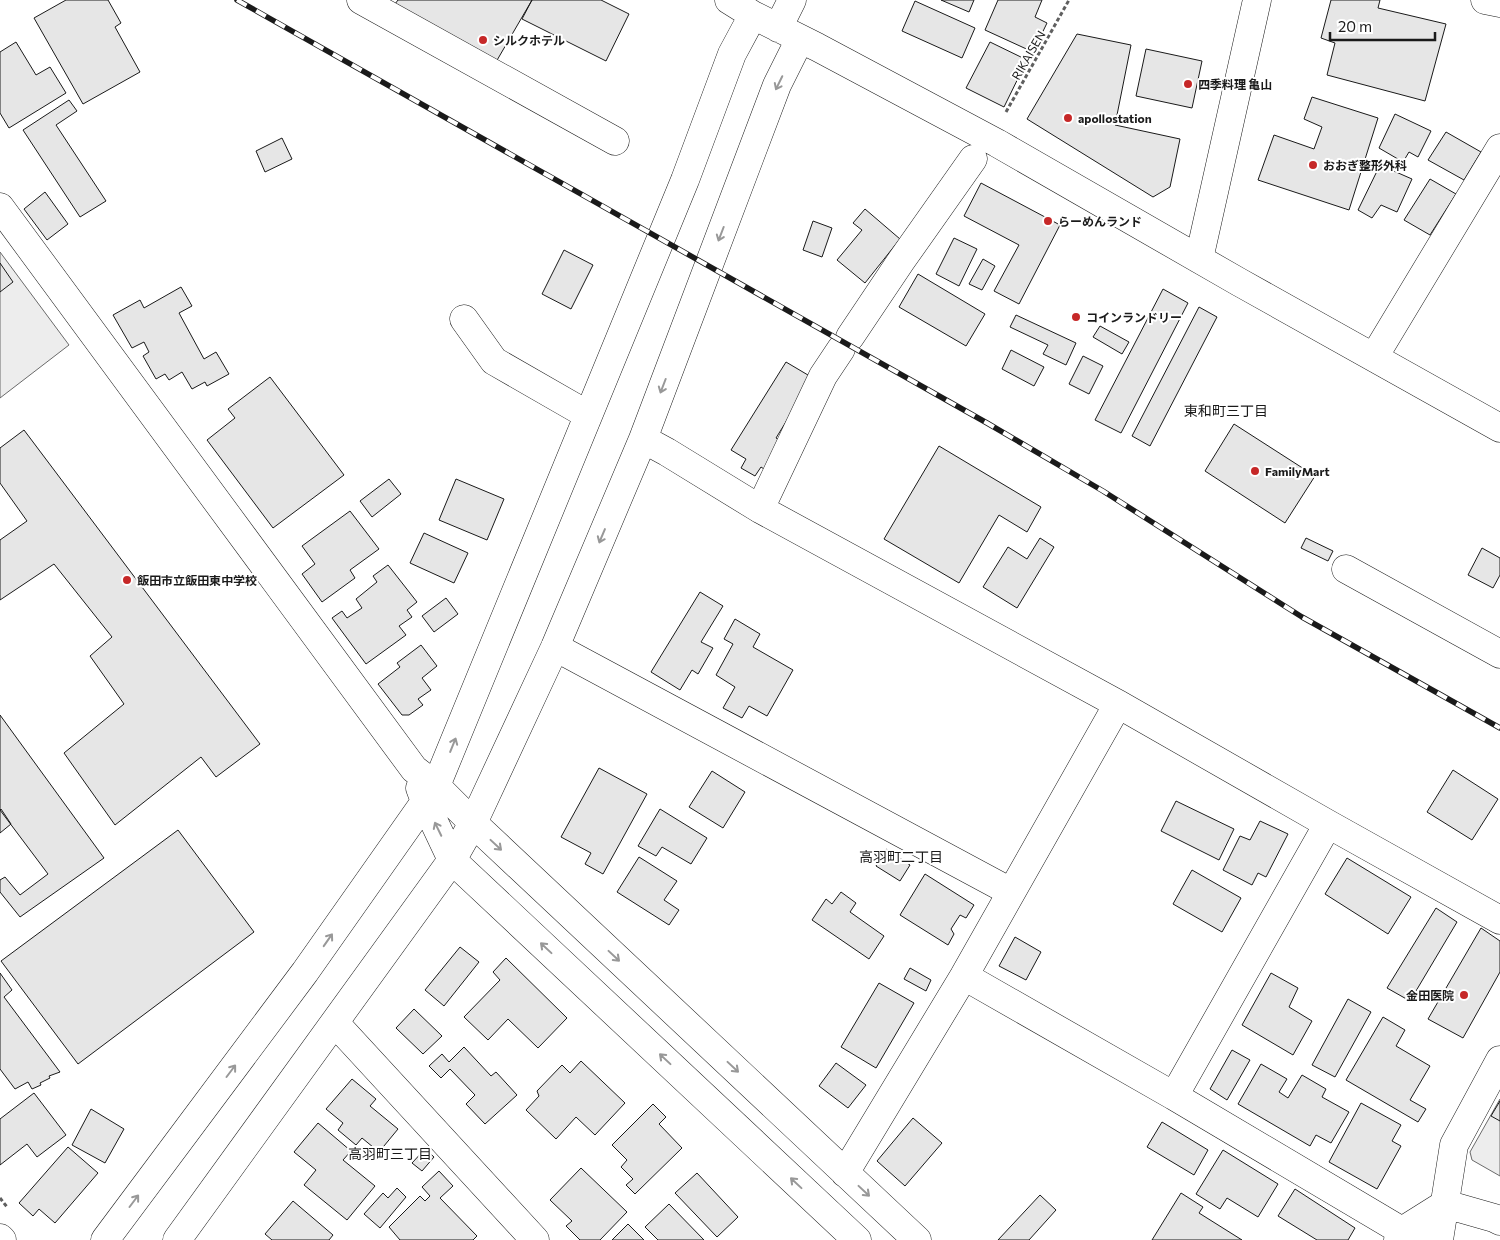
<svg xmlns="http://www.w3.org/2000/svg" width="1500" height="1240" font-family="Commissioner,'Noto Sans JP',sans-serif">
<style>
.green{fill:#ededed;stroke:#6a6a6a}
.building{fill:#e6e6e6;stroke:#1a1a1a}
.lines{fill:none;stroke-linecap:round;stroke-linejoin:round}
.minor-casing{stroke:#1a1a1a;stroke-width:29}
.path{stroke:#5f5f5f;stroke-width:3;stroke-dasharray:4 2.5;stroke-linecap:butt}
.minor{stroke:#fff;stroke-width:28}
.rail-casing{stroke:#1a1a1a;stroke-width:5.5}
.rail{stroke:#fff;stroke-width:4;stroke-dasharray:11;stroke-linecap:butt}
.oneway{stroke:#989898}
.poi-dot{fill:#c62828;stroke:#fff;stroke-width:2}
.labels{text-anchor:middle;dominant-baseline:central;stroke-width:4;stroke-linejoin:round;paint-order:stroke}
.poi-label{font-size:12px;font-weight:bold;fill:#1a1a1a;stroke:#fff;text-anchor:start}
.street-label{font-size:12px;fill:#1a1a1a;stroke:#fff}
.neighbourhood-label{font-size:14px;fill:#1a1a1a;stroke:#fff}
</style>
<rect width="100%" height="100%" fill="#fff"/>
<path class="green" d="M0 252 69 345 0 398Z
M1500 1099V1176L1472 1160 1470 1152Z"/>
<path class="building" d="M66 0H108L121 23 115 27 140 72 83 104 34 18Z
M398 0H532L496 62 395 4Z
M532 0H601L629 14 606 61 522 19Z
M941 0H974L969 12Z
M998 0H1042L1035 17 1047 23 1033 52 985 30Z
M1331 0H1380L1378 8 1446 24 1425 101 1327 75 1335 43 1321 38Z
M915 1 975 28 962 58 902 31Z
M1077 34 1131 45 1115 125 1180 139 1170 187 1153 197 1027 119Z
M16 42 36 75 50 67 66 93 9 128 0 113V52Z
M990 42 1027 60 1004 107 966 88Z
M1146 49 1202 61 1192 108 1136 96Z
M1312 97 1378 118 1349 210 1258 180 1274 135 1314 149 1322 127 1304 119Z
M69 100 77 111 56 125 106 201 80 217 23 130Z
M1395 114 1431 131 1418 157 1409 152 1403 162 1379 148Z
M1446 132 1481 152 1464 180 1428 160Z
M282 138 292 159 265 172 256 151Z
M1380 165 1412 179 1397 212 1381 205 1372 218 1358 210Z
M1430 179 1456 194 1430 235 1404 220Z
M981 183 1060 225 1019 304 994 291 1019 245 964 216Z
M45 192 68 224 47 240 24 209Z
M865 209 900 239 865 283 837 260 862 230 853 223Z
M813 221 832 228 822 257 803 250Z
M954 238 977 249 959 286 936 274Z
M564 250 593 265 571 309 542 294Z
M983 259 995 266 982 290 969 284Z
M0 263 13 282 0 292Z
M918 274 985 314 966 346 899 307Z
M181 287 192 306 179 313 204 359 216 352 229 374 207 386 205 382 192 389 182 372 169 380 165 374 156 379 143 356 149 352 144 342 132 348 113 315 140 300 144 308Z
M1163 289 1188 303 1121 433 1095 420Z
M1199 307 1217 317 1150 446 1132 436Z
M1016 315 1076 343 1066 365 1043 354 1048 345 1010 327Z
M1100 326 1129 342 1122 354 1093 337Z
M1011 350 1044 367 1034 386 1002 369Z
M1083 356 1103 366 1089 394 1069 384Z
M786 362 813 378 776 438 784 443 767 471 761 467 755 476 741 468 746 459 731 450Z
M270 377 344 475 273 528 207 440 235 418 228 409Z
M1234 424 1315 476 1285 523 1205 471Z
M24 430 260 744 216 777 201 757 115 825 64 753 124 704 90 656 112 637 54 564 0 600V540L27 521 0 483V448Z
M939 446 1041 507 1027 532 999 515 959 583 884 539Z
M389 479 401 494 372 517 360 501Z
M456 479 504 499 487 540 439 520Z
M350 511 379 549 350 570 355 578 322 602 302 574 315 564 302 546Z
M424 533 468 553 454 583 410 563Z
M1040 538 1054 547 1017 608 983 587 1008 547 1027 559Z
M1306 538 1333 551 1328 561 1301 548Z
M1482 548 1500 558V575L1493 588 1468 575Z
M388 565 417 602 407 610 412 617 399 626 406 635 366 664 332 618 342 611 347 618 362 608 356 599 377 582 373 576Z
M700 592 723 606 701 642 713 648 698 674 692 670 680 690 651 672Z
M446 598 458 614 434 632 422 616Z
M735 619 760 634 753 647 793 670 767 716 749 706 742 718 723 708 735 687 716 675 733 644 724 639Z
M421 645 437 666 422 678 431 690 418 699 423 705 409 715H402L378 684 400 667 397 663Z
M0 715 104 858 20 917 0 892V880L5 877 20 895 48 874 0 810Z
M599 768 647 794 603 874 585 864 591 853 561 837Z
M1453 770 1498 799 1472 840 1427 812Z
M712 771 745 792 723 828 689 807Z
M1176 801 1234 829 1219 860 1161 831Z
M1 809 11 824 0 833V810Z
M660 809 707 838 691 864 662 847 656 856 638 846Z
M1260 821 1288 834 1266 877 1258 873 1252 885 1223 870 1240 836 1250 840Z
M178 830 254 932 78 1064 1 961Z
M886 849 910 865 900 881 876 866Z
M639 857 677 881 664 900 679 910 669 925 617 892Z
M1347 858 1411 897 1388 934 1325 894Z
M1192 870 1241 898 1222 932 1173 904Z
M925 874 974 905 966 918 960 915 951 929 954 934 948 945 900 915Z
M841 892 856 903 850 912 884 936 869 959 812 920 826 899 832 904Z
M1436 908 1457 922 1410 1001 1387 988Z
M1481 928 1500 941V972L1463 1038 1428 1019Z
M1015 937 1041 952 1026 980 999 966Z
M460 947 479 962 444 1006 425 990Z
M506 958 567 1018 538 1048 508 1019 488 1040 464 1017 500 980 493 972Z
M910 968 931 980 926 991 904 979Z
M0 973 12 990 4 997 60 1072 49 1076 50 1078 40 1083 41 1085 32 1089 28 1082 15 1089 0 1069Z
M1271 973 1298 988 1289 1007 1312 1021 1293 1055 1242 1025Z
M879 983 914 1003 876 1068 841 1047Z
M1348 999 1371 1012 1335 1077 1312 1065Z
M414 1009 442 1036 423 1054 396 1028Z
M1383 1017 1405 1030 1396 1046 1430 1066 1410 1100 1426 1109 1418 1122 1346 1080Z
M464 1047 491 1076 496 1072 517 1095 485 1124 466 1104 475 1095 450 1069 441 1078 429 1066 442 1054 449 1062Z
M1232 1050 1250 1060 1227 1100 1210 1089Z
M581 1061 625 1103 595 1135 576 1117 556 1139 526 1110 539 1096 537 1091 562 1065 570 1073Z
M836 1063 866 1085 848 1108 819 1086Z
M1261 1064 1287 1079 1279 1092 1288 1098 1302 1075 1326 1089 1322 1097 1349 1112 1331 1143 1316 1135 1310 1146 1238 1104Z
M352 1079 376 1099 370 1106 398 1129 379 1152 362 1138 356 1145 338 1130 343 1123 326 1109Z
M34 1093 66 1135 37 1157 27 1144 0 1165V1119Z
M1500 1101V1121L1491 1116Z
M1361 1103 1401 1125 1392 1141 1401 1146 1377 1189 1329 1162Z
M653 1104 666 1117 659 1124 682 1148 635 1194 626 1185 633 1179 621 1167 627 1160 612 1145Z
M91 1109 124 1129 105 1163 72 1145Z
M913 1118 942 1143 905 1186 877 1161Z
M1162 1122 1208 1150 1194 1175 1147 1147Z
M318 1123 351 1151 343 1160 375 1186 347 1220 304 1185 316 1170 294 1152Z
M68 1147 98 1173 55 1223 39 1209 33 1216 19 1203Z
M425 1149 434 1157 422 1171 412 1163Z
M1223 1150 1278 1184 1258 1217 1227 1198 1220 1209 1196 1194Z
M581 1168 627 1212 600 1240H580L566 1226 572 1221 550 1200Z
M439 1171 453 1186 440 1198 477 1236 473 1240H400L389 1227 420 1196 425 1201 430 1196 422 1187Z
M697 1173 738 1217 717 1237 675 1193Z
M397 1188 406 1197 380 1228 364 1214 383 1193 388 1198Z
M1295 1189 1355 1228 1348 1240H1317L1278 1216Z
M1181 1193 1203 1207 1199 1213 1242 1240H1152Z
M1040 1195 1056 1210 1029 1240H998Z
M293 1201 333 1235 329 1240H272L265 1234Z
M669 1204 704 1240H658L645 1227Z
M628 1224 644 1240H612Z"/>
<g class="lines">
<defs>
<path id="minor" d="M361 0 615 141
M729 0 753 15 817 47 997 143 1239 282 1500 428
M1485 0 1500 3
M778 28 792 0
M0 207 414 769 436 786 473 823 917 1240
M1199 259 1257 0
M464 319 494 361 588 415
M850 337 901 261 973 159
M1374 357 1500 148
M643 439 667 452 760 509 1118 704 1328 824 1500 920
M760 509 823 376 841 349
M1346 569 1500 654
M555 647 1011 892
M420 788 427 807 452 860 857 1240
M964 976 1174 1096 1328 824
M335 1023 535 1240
M1174 1096 1417 1240
M845 1173 964 976 1118 704
M0 1238 2 1240
M105 1240 305 972 436 786 685 180 732 54 753 15
M177 1240 452 860 473 823 555 647 643 439 777 85 800 39
M1398 1240 1402 1231 1445 1204 1494 1218 1500 1221
M1439 1240 1454 1145 1500 1060"/>
</defs>
<use href="#minor" class="minor-casing"/>
<path class="path" d="M1006 112 1069 0
M0 1198 7 1207"/>
<use href="#minor" class="minor"/>
<defs>
<path id="rail" d="M237 0 987 423 1103 491 1302 617 1500 728"/>
</defs>
<use href="#rail" class="rail-casing"/>
<use href="#rail" class="rail"/>
</g>
<defs><path id="oneway-shaft" d="M-6 0H5M1.5-3L5.5 0L1.5 3" fill="none" stroke-width="1.6" stroke-linecap="round" stroke-linejoin="round" transform="scale(1.25)"/></defs>
<g class="oneway">
<use href="#oneway-shaft" transform="translate(779 83) rotate(116)"/>
<use href="#oneway-shaft" transform="translate(721 234) rotate(111)"/>
<use href="#oneway-shaft" transform="translate(663 386) rotate(111)"/>
<use href="#oneway-shaft" transform="translate(602 536) rotate(113)"/>
<use href="#oneway-shaft" transform="translate(453 745) rotate(-68)"/>
<use href="#oneway-shaft" transform="translate(438 829) rotate(-116)"/>
<use href="#oneway-shaft" transform="translate(496 845) rotate(43)"/>
<use href="#oneway-shaft" transform="translate(328 940) rotate(-55)"/>
<use href="#oneway-shaft" transform="translate(546 948) rotate(-137)"/>
<use href="#oneway-shaft" transform="translate(614 956) rotate(43)"/>
<use href="#oneway-shaft" transform="translate(665 1059) rotate(-137)"/>
<use href="#oneway-shaft" transform="translate(733 1067) rotate(43)"/>
<use href="#oneway-shaft" transform="translate(231 1071) rotate(-53)"/>
<use href="#oneway-shaft" transform="translate(796 1183) rotate(-137)"/>
<use href="#oneway-shaft" transform="translate(864 1191) rotate(43)"/>
<use href="#oneway-shaft" transform="translate(134 1201) rotate(-53)"/>
</g>
<g class="poi-dot">
<circle cx="483" cy="40" r="5"/>
<circle cx="1188" cy="84" r="5"/>
<circle cx="1068" cy="118" r="5"/>
<circle cx="1313" cy="165" r="5"/>
<circle cx="1048" cy="221" r="5"/>
<circle cx="1076" cy="317" r="5"/>
<circle cx="1255" cy="471" r="5"/>
<circle cx="127" cy="580" r="5"/>
<circle cx="1464" cy="995" r="5"/>
</g>
<g class="labels">
<g class="poi-label">
<text x="493" y="40">シルクホテル</text>
<text x="1198" y="84">四季料理 亀山</text>
<text x="1078" y="118">apollostation</text>
<text x="1323" y="165">おおぎ整形外科</text>
<text x="1058" y="221">らーめんランド</text>
<text x="1086" y="317">コインランドリー</text>
<text x="1265" y="471">FamilyMart</text>
<text x="137" y="580">飯田市立飯田東中学校</text>
<text x="1454" y="995" text-anchor="end">金田医院</text>
</g>
<g class="street-label">
<text transform="translate(1028 55) rotate(-60)">RIKAISEN</text>
</g>
<g class="neighbourhood-label">
<text x="1226" y="410">東和町三丁目</text>
<text x="901" y="856">高羽町二丁目</text>
<text x="390" y="1153">高羽町三丁目</text>
</g>
</g>
<path d="M1330 32v8h105v-8" fill="none" stroke="#1a1a1a" stroke-width="2.5"/>
<text x="1338" y="32" font-size="15" fill="#1a1a1a" stroke="#ffffff" stroke-width="4" paint-order="stroke">20 m</text>
</svg>
